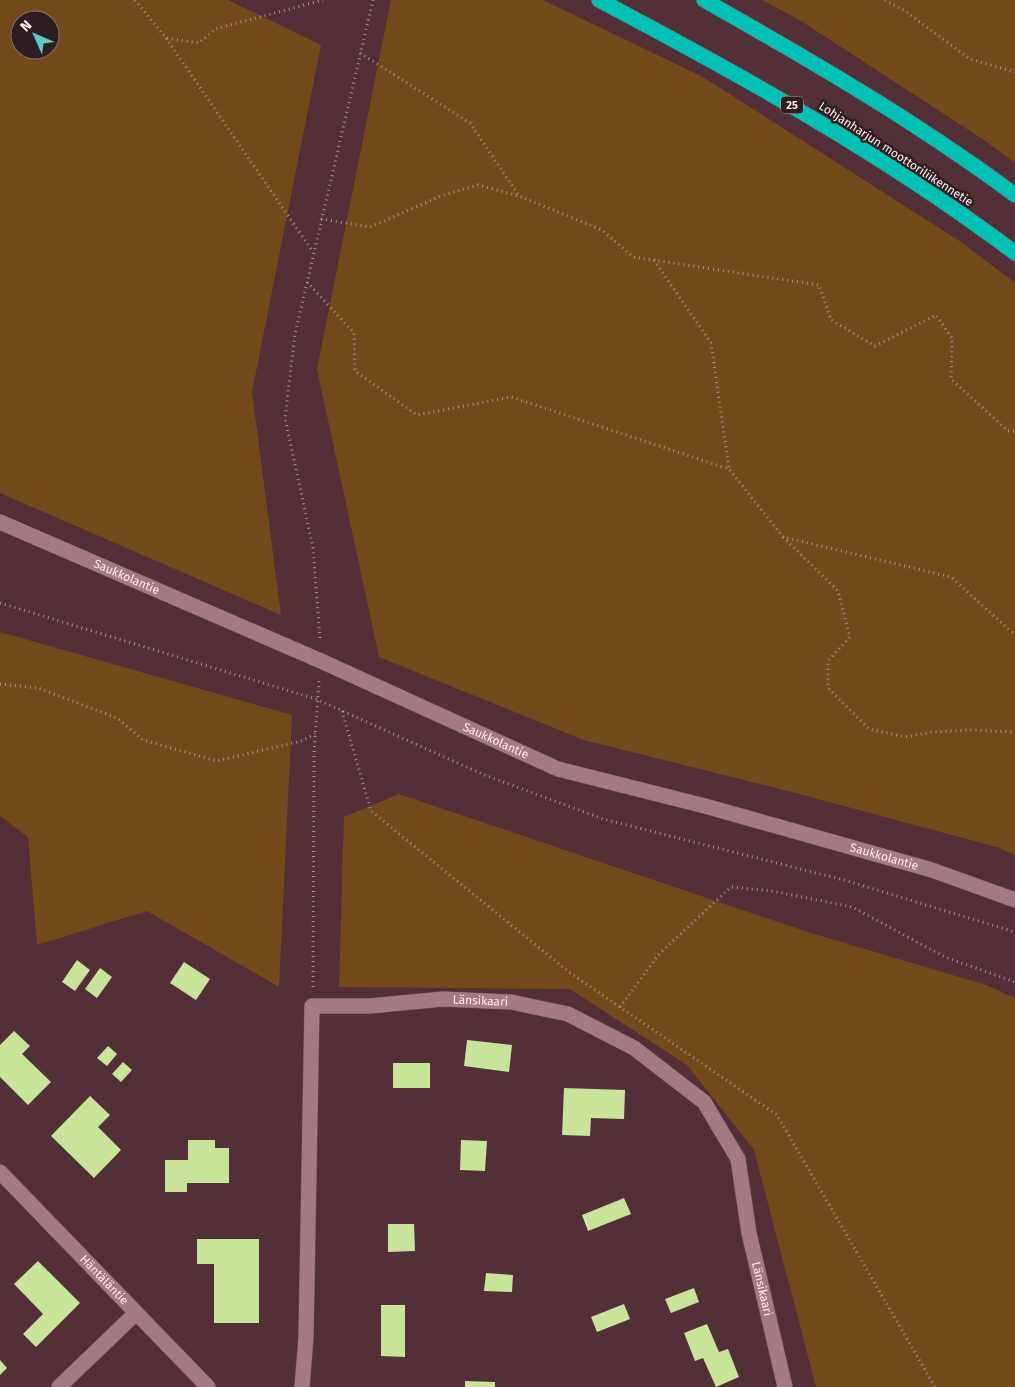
<svg xmlns="http://www.w3.org/2000/svg" width="1015" height="1387" font-family="'Fira Sans',sans-serif">
<style>
.green{fill:#744a1b;fill-rule:evenodd}
.building{fill:#c7e499}
.lines{fill:none;stroke-linecap:round;stroke-linejoin:round}
.street-casing{stroke:#6b4e55;stroke-width:16}
.secondary-casing{stroke:#6b4e55;stroke-width:16}
.highway-casing{stroke:#6b4e55;stroke-width:16}
.path{stroke:#a98e94;stroke-width:3;stroke-dasharray:1 4;stroke-linecap:butt}
.street{stroke:#a37a82;stroke-width:15}
.secondary{stroke:#a37a82;stroke-width:15}
.highway{stroke:#02c0b3;stroke-width:15}
.labels{text-anchor:middle;dominant-baseline:central;stroke-width:5;stroke-linejoin:round;paint-order:stroke}
.shield{fill:#2e1e21;stroke:#c0aeb0;stroke-width:1}
.shield-label{font-size:11px;font-weight:bold;fill:#feebee}
.street-label{font-size:12px;fill:#feebee;stroke:#2e1e21}
</style>
<rect width="100%" height="100%" fill="#533038"/>
<path class="green" d="M0 0H228L321 45 252 392 281 615 0 493ZM20 20H50V50H20Z
M391 0H543L703 77 961 242 1015 283V855L1000 848 796 793 584 740 379 657 317 369Z
M762 0H1015V163L984 140 798 19Z
M0 632 292 715 279 987 147 911 37 945 28 837 0 816Z
M399 794 808 932 986 985 1015 998V1387H816L754 1150 687 1065 570 989 339 987 344 817Z"/>
<path class="building" d="M77 960 90 970 75 991 62 982Z
M184 962 210 979 196 1000 170 983Z
M100 968 112 977 97 998 85 989Z
M14 1031 30 1046 22 1054 51 1082 28 1105 0 1077V1045Z
M467 1040 512 1045 509 1072 464 1066Z
M108 1046 117 1054 107 1066 97 1058Z
M123 1062 132 1070 121 1082 112 1074Z
M393 1063H430V1088H393Z
M564 1088 625 1090 624 1119 591 1118 590 1136 562 1135Z
M90 1096 110 1115 98 1127 121 1150 94 1178 51 1136Z
M188 1140H215V1148H229V1183H187V1192H165V1160H188Z
M461 1140 487 1141 485 1171 460 1170Z
M624 1198 631 1214 588 1231 582 1215Z
M388 1224H414L415 1251 388 1252Z
M197 1239H259V1323H214V1264H197Z
M38 1261 80 1303 36 1347 23 1334 43 1314 14 1284Z
M486 1273 513 1275 512 1292 484 1291Z
M694 1288 699 1302 671 1313 665 1299Z
M624 1304 630 1319 597 1332 591 1317Z
M381 1305H405V1357L381 1356Z
M707 1324 719 1352 728 1349 739 1377 716 1387 703 1358 695 1361 684 1333Z
M0 1360 7 1368 0 1375Z
M465 1381 495 1382V1387H465Z"/>
<g class="lines">
<defs>
<g id="street">
<path id="s1" d="M0 1172 208 1387"/>
<path d="M59 1387 135 1314"/>
<path id="s2" d="M302 1387 306 1337 312 1006H370L443 999 511 1002 568 1014 634 1048 704 1102 738 1159 749 1233 785 1387"/>
</g>
<g id="secondary">
<path id="s3" d="M0 522 321 661 558 769 705 806 932 870 1015 900"/>
</g>
<path id="highway" d="M599 0C743 76 885 155 1015 253
M704 0C810 60 917 122 1015 195"/>
</defs>
<use href="#street" class="street-casing"/>
<use href="#secondary" class="secondary-casing"/>
<use href="#highway" class="highway-casing"/>
<path class="path" d="M135 0 166 38 199 43 215 29 323 0
M885 0 905 11 970 59 1015 72
M166 38 313 252
M360 53 470 123 519 196 602 230 633 257 819 285 831 320 875 346 936 315 952 338 951 379 1008 431H1015
M321 219 370 227 441 196 478 185 519 196
M654 260 711 343 729 469
M307 282 354 333 355 371 417 415 511 397 729 469 783 537 951 577 1015 635
M783 537 838 591 850 637 828 661V688L869 729 905 737 932 732 970 730 1015 732
M0 603 316 699 482 774 603 819 844 880 1015 932
M320 638 313 548 285 418 295 334 373 0
M0 684 38 688 117 718 143 740 217 761 301 741 315 734
M342 711 371 811 569 972 777 1115 935 1387
M313 987 314 754 319 681
M620 1007 660 953 731 887 772 891 852 907 945 957 1015 982"/>
<use href="#street" class="street"/>
<use href="#secondary" class="secondary"/>
<use href="#highway" class="highway"/>
</g>
<g class="labels">
<rect class="shield" x="781" y="96.5" width="22" height="17" rx="4"/>
<g class="shield-label">
<text x="792" y="105">25</text>
</g>
<g class="street-label">
<text transform="translate(896 154) rotate(33)">Lohjanharjun moottoriliikennetie</text>
<text stroke="none"><textPath href="#s3" startOffset="138">Saukkolantie</textPath></text>
<text stroke="none"><textPath href="#s3" startOffset="542">Saukkolantie</textPath></text>
<text stroke="none"><textPath href="#s3" startOffset="948">Saukkolantie</textPath></text>
<text stroke="none"><textPath href="#s2" startOffset="550">Länsikaari</textPath></text>
<text stroke="none"><textPath href="#s1" startOffset="150">Häntäläntie</textPath></text>
<text stroke="none"><textPath href="#s2" startOffset="1000">Länsikaari</textPath></text>
</g>
</g>
<g transform="translate(35 35) rotate(315)"><circle r="24" fill="#2e1e21" stroke="#817073"/>
<path d="M0-4L9 19L0 12L-9 19Z" fill="#57cec1"/>
<text y="-8" font-size="14" font-weight="bold" text-anchor="middle" fill="#feebee">N</text>
</g>
</svg>
